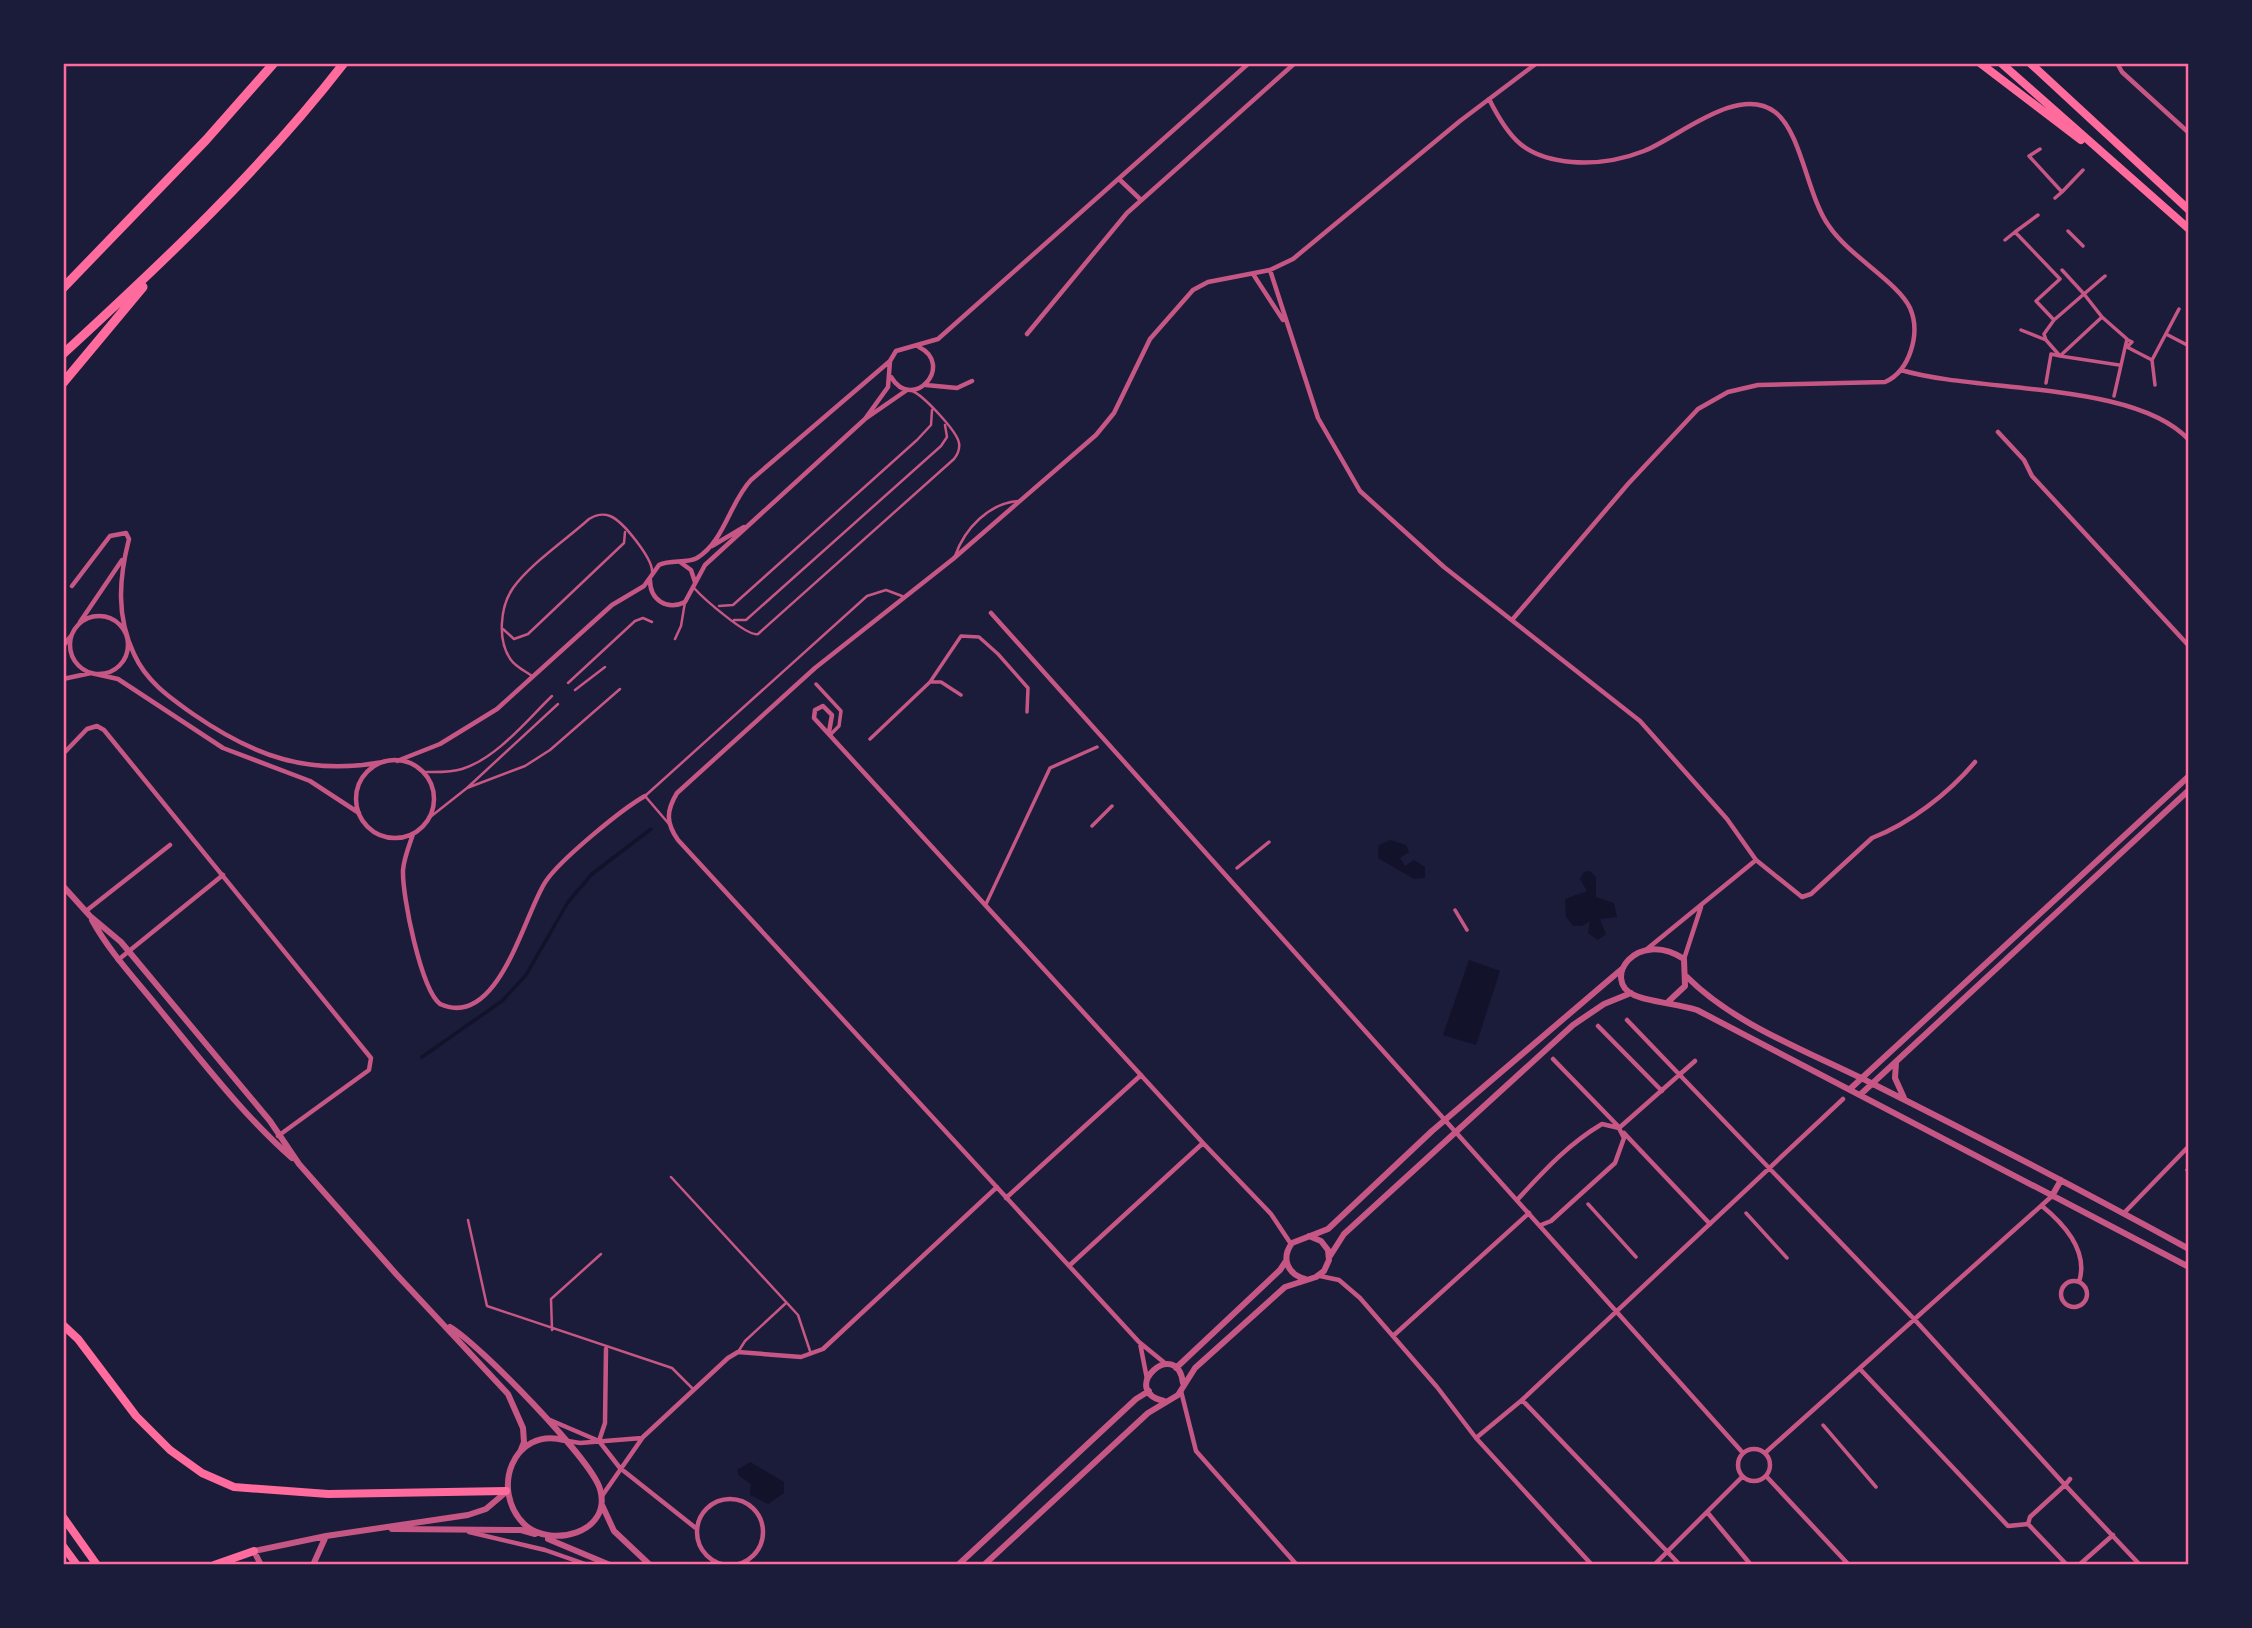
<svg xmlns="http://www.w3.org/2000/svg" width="2252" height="1628" font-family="Mulish,sans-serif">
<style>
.water{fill:#12122b}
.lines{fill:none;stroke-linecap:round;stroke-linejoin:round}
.stream{stroke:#12122b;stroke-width:3.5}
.service{stroke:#c65784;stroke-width:2.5}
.pedestrian{stroke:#c65784;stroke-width:3.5}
.minor{stroke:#c65784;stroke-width:4.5}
.tertiary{stroke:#c65784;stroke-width:6}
.trunk{stroke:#ff6b9d;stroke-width:8}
.motorway{stroke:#ff6b9d;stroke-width:9}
.neatline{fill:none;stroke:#ff6b9d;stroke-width:2.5}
</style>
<rect width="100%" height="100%" fill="#1b1b3a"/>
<path class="water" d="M1390 840 1406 845 1409 852 1400 858 1405 866 1414 860 1425 867V878L1414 879 1378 858 1379 845Z
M1590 871 1596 877V897L1614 903 1617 917 1600 919 1606 934 1598 940 1588 933 1590 921 1582 926H1573L1566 917 1565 899 1587 891 1580 879 1584 872Z
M1469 960 1500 971 1476 1045 1443 1035Z
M750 1462 784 1482V1493L768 1504 750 1495 751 1484 739 1476 737 1470Z"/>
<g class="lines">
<path class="stream" d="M422 1057 502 1001 526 975 568 902 592 874 651 829"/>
<path class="service" d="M955 556C965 528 989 503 1019 501
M694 588C703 598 747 637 758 634L954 459C958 454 960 449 959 443 957 431 923 395 912 391
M719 606 733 605 917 440 931 425 932 410
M734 620H746L941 446 947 437 945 425
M503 629 514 639 528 634 624 543 625 532
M675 639 681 626 685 602
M532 676C525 671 516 667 511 660 497 641 500 607 513 588 530 564 567 539 589 519 596 515 602 513 610 516 623 521 653 559 652 572
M568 683 635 621 643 618 652 622
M575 690 605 667
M423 772C436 772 450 773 462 769 497 758 526 721 552 696
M467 788 525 766 550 750 620 689
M429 818 467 788 558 704
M669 824 645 796 867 596 886 590 902 596
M671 1177 798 1315 811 1354
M468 1220 487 1306 672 1368 694 1390
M552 1330 551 1299 601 1254
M738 1352 745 1341 786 1303"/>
<path class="pedestrian" d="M2040 149 2029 156 2062 192 2083 170
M2055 198 2062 192
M2068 231 2083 246
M2015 232 2038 215
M2005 240 2015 232 2060 279 2036 301 2054 320 2044 334 2046 340
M2105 276 2084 294 2102 317 2127 339 2114 396
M2102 317 2060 356 2119 365
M2054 320 2084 294 2062 270
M2021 330 2046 340 2060 356 2051 354 2046 383
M2166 334 2189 346
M2128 340 2132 342 2127 347 2152 360 2155 385
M2152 360 2179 309
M930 682 961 636 979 637 998 654 1028 688 1027 712
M816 684 841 711 839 726 831 734
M870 739 930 682H941L961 695
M1092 826 1112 806
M1237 868 1269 842
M986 904 1050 768 1097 747
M1455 910 1467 930
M2187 1170 2189 1172
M1588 1204 1636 1257
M1746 1213 1787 1258
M1823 1425 1876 1487"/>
<path class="minor" d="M2117 63 2122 72 2189 133
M1489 99C1509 139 1525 158 1572 162 1597 164 1621 160 1644 151 1679 137 1738 84 1775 112 1802 133 1807 196 1829 226 1849 256 1898 282 1910 308 1921 333 1910 371 1885 382L1758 385 1728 392 1698 409 1628 484 1512 620
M1119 179 1141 200
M1270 270 1318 418 1360 491 1444 567 1640 721 1727 819 1756 860 1802 897 1811 894 1872 838C1909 824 1949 793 1975 762
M1253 274 1283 320
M1027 334 1127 213 1295 63
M1901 370C1977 393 2135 381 2189 440
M891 377C913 413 955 365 919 347
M926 385 957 388 972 381
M865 419 888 387 890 361 896 351 938 339 1249 63
M1998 432 2024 460 2032 476 2189 646
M712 546 744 527
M680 562 691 570 695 582
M650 580C650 600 667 611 685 602L705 565 865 419 907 390
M72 586 110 536 126 533 129 539C119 578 116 616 134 654 146 681 169 697 193 714 254 756 308 776 383 762
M991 613 1743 1453
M70 645a29 29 0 1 1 58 0a29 29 0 1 1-58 0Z
M80 622 122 560
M63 646 71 636
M63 679 91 673 118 679 223 748 310 781 359 813
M829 732 832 715 823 706 815 710 814 718 1203 1143 1271 1214 1291 1244
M63 754 87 729 97 726 104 730 371 1058 369 1070 278 1136
M356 799a39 39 0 1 1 78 0a39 39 0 1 1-78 0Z
M397 761 440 744 497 709 612 605 644 586 659 565C671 559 686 564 697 558 724 542 730 502 751 480L890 361
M413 834C409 846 404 858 403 870 402 896 421 989 440 1004 499 1031 525 911 546 881 561 859 622 809 645 796
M86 911 170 845
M1647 949 1756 860
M1684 959 1701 907
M118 960 223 875
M1627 1020 1915 1320 2065 1485 2030 1517 2028 1524
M1598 1026 1662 1091
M1553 1059 1618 1126
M1619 1128 1695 1061
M1624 1133 1710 1224
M1006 1198 1141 1075
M1518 1199C1544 1171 1568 1144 1602 1124L1619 1128 1624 1138 1615 1163 1551 1221 1541 1225
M2042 1206C2064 1224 2089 1251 2079 1282
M2124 1213 2189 1146
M1070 1265 1203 1143
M1320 1276 1339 1280 1360 1298 1437 1387 1476 1438 1592 1565
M2061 1294a13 13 0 1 1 26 0a13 13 0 1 1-26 0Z
M1393 1336 1529 1213
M1140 1343 1147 1379
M1166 1364 1139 1342 678 840C666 823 666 811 677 793L815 668 953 559 1096 435 1114 413 1150 339 1193 290 1208 282 1270 270 1293 259 1460 121 1537 63
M1860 1369 2008 1526 2028 1524
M1181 1391 1196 1451 1297 1565
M1522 1400 1680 1565
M550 1420 599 1441 620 1468 697 1529
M1476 1438 1522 1400 1843 1099
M568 1441 580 1443 642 1438
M599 1441 605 1423 606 1349
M1738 1465a16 16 0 1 1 32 0a16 16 0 1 1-32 0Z
M1765 1453 2052 1196
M1766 1476 1849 1565
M2070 1479 2065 1485 2140 1565
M602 1496 643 1437 728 1358 738 1352 801 1357 823 1349 997 1187
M697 1532a33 33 0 1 1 66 0a33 33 0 1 1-66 0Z
M1707 1512 1751 1565
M2028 1524 2067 1565
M469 1532 545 1550 588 1565
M1654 1565 1742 1477
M2079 1565 2113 1535"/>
<path class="tertiary" d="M63 886 90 916 121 942 270 1121 299 1164 397 1275 508 1394 523 1428 524 1442 520 1452
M92 920C110 953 137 981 160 1010 202 1061 243 1115 292 1158
M1687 977C1735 1025 1809 1052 1869 1082 1977 1136 2083 1191 2189 1249
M1669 1001 1685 986 1684 959C1636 928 1601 980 1634 995 1649 1002 1679 1004 1697 1010L2189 1267
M1896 1063 1895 1078 1904 1098
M1850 1089 2189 776
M1861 1094 2189 790
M2052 1196 2061 1180
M1330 1256 1344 1234 1573 1025 1604 1004 1631 993
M1305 1279C1287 1274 1281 1258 1292 1243L1328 1229 1432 1131 1623 968
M450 1327C479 1344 591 1459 600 1489 613 1533 550 1549 524 1524 490 1490 513 1427 564 1440
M1176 1368 1280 1270 1286 1261
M1164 1401C1117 1390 1177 1336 1183 1383
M602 1505 614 1531 650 1565
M392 1529 521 1530 535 1534
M548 1539 610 1565
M261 1565 254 1551 326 1536 468 1515 486 1509 506 1492
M313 1565 326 1536
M958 1565 1136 1399 1149 1391
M984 1565 1148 1413 1178 1395 1195 1368 1285 1287 1316 1277 1324 1271 1329 1260 1328 1250 1321 1241 1309 1236"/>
<path class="trunk" d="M1980 63 2081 140
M2001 63 2189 229
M2030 63 2189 210
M63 1325 78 1339 136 1416 170 1450 202 1473 234 1487 328 1494 506 1491
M63 1517 97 1565
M63 1546 77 1565
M214 1565 254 1551"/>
<path class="motorway" d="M63 288 206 140 274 63
M63 354C162 263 262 169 344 63
M63 383 143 287"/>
</g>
<rect width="2252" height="1628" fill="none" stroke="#1b1b3a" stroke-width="130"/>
<rect x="65" y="65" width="2122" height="1498" class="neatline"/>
</svg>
